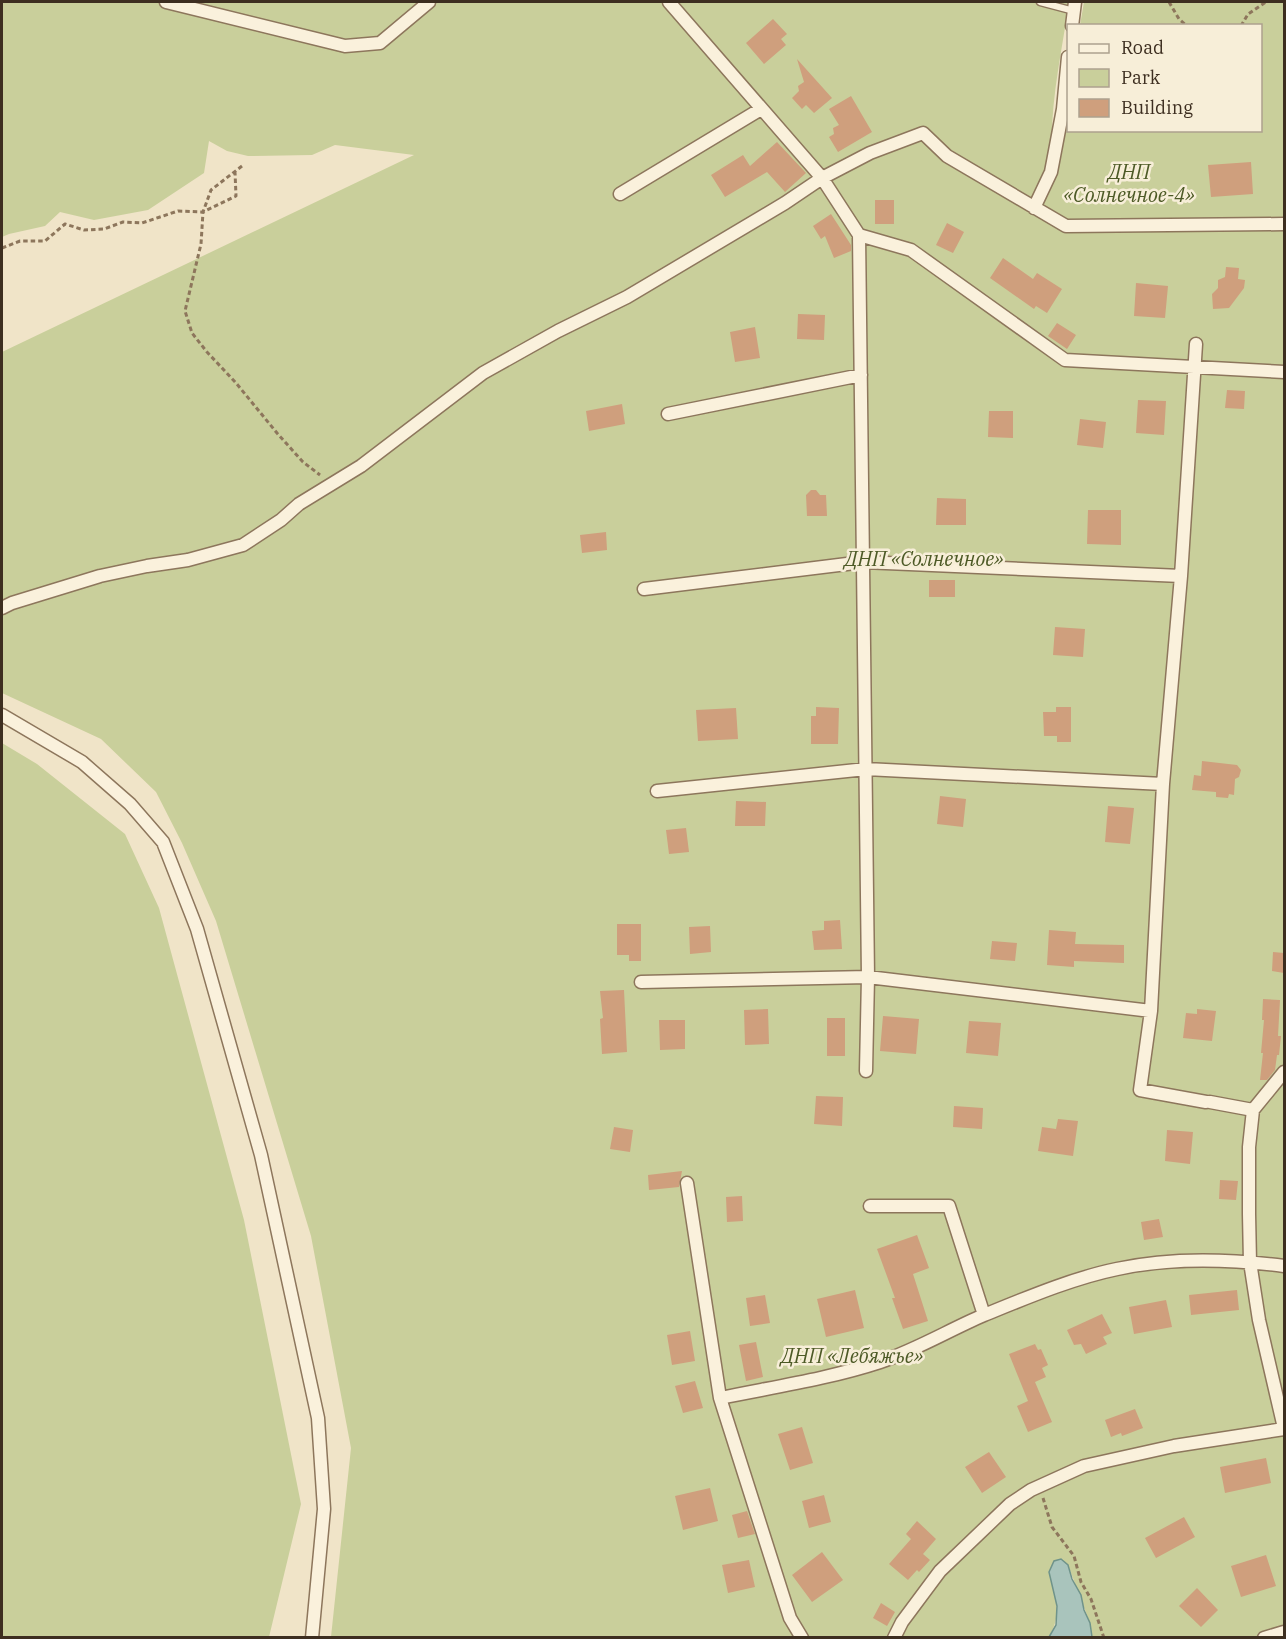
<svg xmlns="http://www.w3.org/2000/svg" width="1286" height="1639" font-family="'IBM Plex Serif',serif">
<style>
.green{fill:#c9cf9b}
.water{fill:#a9c4bc;stroke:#6f938a;stroke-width:1.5}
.building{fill:#cf9f7d}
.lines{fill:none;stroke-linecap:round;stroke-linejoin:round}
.service-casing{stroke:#8d765c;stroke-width:9}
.minor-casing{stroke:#8d765c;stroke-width:15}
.path{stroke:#8d765c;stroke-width:3;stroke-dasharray:4.5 3;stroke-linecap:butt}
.service{stroke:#faf1dc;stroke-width:6}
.minor{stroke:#faf1dc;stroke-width:12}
.labels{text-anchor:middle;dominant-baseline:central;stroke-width:5;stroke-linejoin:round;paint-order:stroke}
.park-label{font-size:20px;font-style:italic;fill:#4d5a26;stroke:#f7eed8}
</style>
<rect width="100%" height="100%" fill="#f0e4c8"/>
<path class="green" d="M2 2H1069C1061 58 1046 119 1054 176L1062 153 1068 108V130H1260V26L1080 25 1084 2H1284V1637H1092L1090 1623 1068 1565 1049 1572C1055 1597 1063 1613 1049 1637H331L351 1448 311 1236 216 921 182 843 156 792 101 739 2 693V352L414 155 335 145 312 155 248 156 227 151 209 141 204 173 148 210 94 220 60 212 45 226 9 234 2 237Z
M2 743 37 764 125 834 159 908 244 1220 301 1504 269 1637H2Z"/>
<path class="water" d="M1061 1559 1068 1565 1072 1579 1081 1595 1084 1610 1090 1623 1092 1637H1049L1056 1625 1057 1606 1049 1572 1054 1561Z"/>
<path class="building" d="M773 19 787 34 781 39 786 45 764 64 746 43Z
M797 59 832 98 814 113 806 105 802 109 792 98 799 91 798 86 804 82Z
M851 96 872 132 838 152 829 137 834 134 833 128 839 125 829 109Z
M777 142 806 173 785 192 767 172 725 197 711 175 743 155 750 166Z
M1251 162 1253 194 1211 197 1208 165Z
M875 200H894V224H875Z
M831 214 851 245V251L834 258 825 236 821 239 813 226Z
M947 223 964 232 953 253 936 245Z
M1003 258 1033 279 1037 273 1062 289 1047 313 1036 306 1034 309 990 278Z
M1226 267 1239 268 1238 279 1245 280 1244 288 1229 308 1213 309 1212 294 1218 288V280L1225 277Z
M1136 283 1168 286 1165 318 1134 316Z
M798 314 825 315 824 340 797 339Z
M1057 323 1076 335 1067 349 1048 336Z
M755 327 760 358 735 362 730 332Z
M1227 390 1245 391 1244 409 1225 408Z
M1138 400 1166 401 1164 435 1136 433Z
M622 404 625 424 589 431 586 411Z
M989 411H1013V438L988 437Z
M1080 419 1106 422 1103 448 1077 445Z
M811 490H816L820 495H826L827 516H807L806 495Z
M937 498 966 499V525H936Z
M1088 510H1121V545L1087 544Z
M606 532 607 550 582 553 580 535Z
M929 580H955V597H929Z
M1055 627 1085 629 1083 657 1053 655Z
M816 707 839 708 838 744H811V716H816Z
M1056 707H1071V742H1057V736H1044L1043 712H1056Z
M736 708 738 739 698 741 696 710Z
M1202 761 1237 765 1241 770 1239 777 1235 779 1234 795 1229 794 1228 798 1216 797V792L1192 790 1194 775 1201 776Z
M940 796 966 799 963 827 937 824Z
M736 801 766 802 765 826H735Z
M1108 806 1134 808 1130 844 1105 842Z
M686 828 689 852 669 854 666 830Z
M840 920 842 949 814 950 812 931 824 930V921Z
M617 924H641V961H629V955H617Z
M710 926 711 952 690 954 689 927Z
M1049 930 1076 932 1075 944 1124 945V963L1074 961V967L1047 965Z
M992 941 1017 943 1015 961 990 959Z
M1273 952 1284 953V973L1272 971Z
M624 990 627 1052 602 1054 600 1019 603 1018 600 991Z
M1263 999 1280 1000 1278 1036H1281L1279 1055H1277L1275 1070 1267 1080H1260L1263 1053H1261L1264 1020H1262Z
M768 1009 769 1044 745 1045 744 1010Z
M1197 1009 1216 1011 1212 1041 1183 1038 1186 1013 1197 1014Z
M883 1016 919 1019 916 1054 880 1051Z
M827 1018H845V1056H827Z
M659 1020H685V1049L660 1050Z
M969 1021 1001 1023 998 1056 966 1053Z
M816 1096 843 1097 842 1126 814 1124Z
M954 1106 983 1108 982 1129 953 1127Z
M1058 1119 1078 1121 1073 1156 1038 1151 1042 1127 1056 1129Z
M614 1127 633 1130 630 1152 610 1149Z
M1167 1130 1193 1132 1190 1164 1165 1161Z
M682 1171 679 1187 649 1190 648 1175Z
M1220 1180 1238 1181 1236 1200 1219 1199Z
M742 1196 743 1221 727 1222 726 1197Z
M1159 1219 1163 1237 1144 1240 1141 1222Z
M917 1235 929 1268 913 1274 928 1321 903 1329 892 1298H895L877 1249Z
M855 1290 864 1328 826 1337 817 1299Z
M1237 1290 1239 1310 1191 1315 1189 1295Z
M765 1295 770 1323 750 1326 746 1298Z
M1166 1300 1172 1327 1134 1334 1129 1307Z
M1102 1314 1112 1333 1103 1337 1107 1344 1086 1354 1081 1344 1074 1345 1067 1330Z
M690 1331 695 1361 672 1365 667 1335Z
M756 1342 763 1377 746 1381 739 1345Z
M1035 1344 1038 1350 1041 1349 1048 1365 1042 1368 1046 1377 1035 1382 1052 1422 1028 1432 1017 1406 1028 1401 1009 1354Z
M695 1381 703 1408 683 1413 675 1386Z
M1135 1409 1143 1428 1122 1436 1121 1433 1111 1437 1105 1420Z
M802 1427 813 1463 790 1470 778 1434Z
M989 1452 1006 1477 982 1493 965 1467Z
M1266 1458 1271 1483 1225 1493 1220 1467Z
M710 1488 718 1521 683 1530 675 1496Z
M824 1495 831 1522 809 1528 802 1501Z
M747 1511 755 1534 738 1538 732 1515Z
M1184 1517 1195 1537 1156 1558 1145 1538Z
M917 1521 936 1539 923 1554 930 1560 919 1572 917 1570 908 1580 889 1564 911 1539 906 1534Z
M822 1552 843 1580 812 1602 792 1575Z
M1266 1555 1276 1586 1241 1597 1231 1566Z
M749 1560 755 1587 728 1593 722 1565Z
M1197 1588 1218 1610 1201 1627 1179 1606Z
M881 1603 895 1612 887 1626 873 1618Z"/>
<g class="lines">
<defs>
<path id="service" d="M1040 2 1074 11"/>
<path id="minor" d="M166 2 345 46 380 43 429 2
M669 2 822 178 859 235 868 977 866 1071
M1072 26 1075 2
M620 194 761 109
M1034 208 1051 172 1063 109 1068 57
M859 235 911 250 1065 360 1284 372
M1196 344 1181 576 1163 784 1151 1011 1140 1090 1206 1102
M668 414 861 375
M644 589 863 562 1181 576
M2 608 12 603 100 576 147 566 188 560 243 545 281 520 299 504 361 466 483 373 558 331 627 297 785 203 822 178 870 153 923 133 947 156 1066 226 1284 224
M2 715 82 762 130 804 163 842 197 929 261 1155 318 1418 324 1509 312 1638
M657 791 866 769 1163 784
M641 982 868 977 1151 1011
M1284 1072 1253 1110 1249 1147V1214L1250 1262 1259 1320 1284 1428
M1210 1102 1253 1110
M687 1183 720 1398 790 1618 802 1638
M870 1206H949L984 1315
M720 1398C773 1387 828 1379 880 1362 916 1350 949 1330 984 1315 1026 1298 1073 1278 1117 1269 1171 1257 1230 1259 1284 1266
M894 1638 902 1622 940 1571 1010 1504 1031 1490 1084 1466 1174 1446 1284 1429
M1264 1638 1284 1632"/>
</defs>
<use href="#service" class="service-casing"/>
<use href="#minor" class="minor-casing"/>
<path class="path" d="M1169 2 1179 19 1187 26
M1241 26 1248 14 1266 2
M242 166 211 190 203 212 201 244 185 311 192 333 207 352 236 383 277 433 303 462 320 475
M2 248 20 241H45L65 224 84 230 104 229 123 222 142 223 178 211 203 212 236 196 235 172
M1043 1498 1052 1527 1074 1556 1081 1582 1091 1599 1104 1638"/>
<use href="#service" class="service"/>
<use href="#minor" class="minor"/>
</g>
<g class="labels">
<g class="park-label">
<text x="1129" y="171">ДНП<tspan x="1129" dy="23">«Солнечное-4»</tspan></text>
<text x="924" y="558">ДНП «Солнечное»</text>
<text x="852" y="1355">ДНП «Лебяжье»</text>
</g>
</g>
<rect width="1286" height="1639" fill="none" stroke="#3d2e20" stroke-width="6"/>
<rect x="1067" y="24" width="195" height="108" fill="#f7eed8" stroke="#ada18e" stroke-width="1.5"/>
<rect x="1079" y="44" width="30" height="9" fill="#faf1dc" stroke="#ada18e" stroke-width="1.5"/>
<text x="1121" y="54" font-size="18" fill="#3d2e20">Road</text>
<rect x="1079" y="69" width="30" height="18" fill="#c9cf9b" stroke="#ada18e" stroke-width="1.5"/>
<text x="1121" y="84" font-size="18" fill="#3d2e20">Park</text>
<rect x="1079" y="99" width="30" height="18" fill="#cf9f7d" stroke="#ada18e" stroke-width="1.5"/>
<text x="1121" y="114" font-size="18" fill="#3d2e20">Building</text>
</svg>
